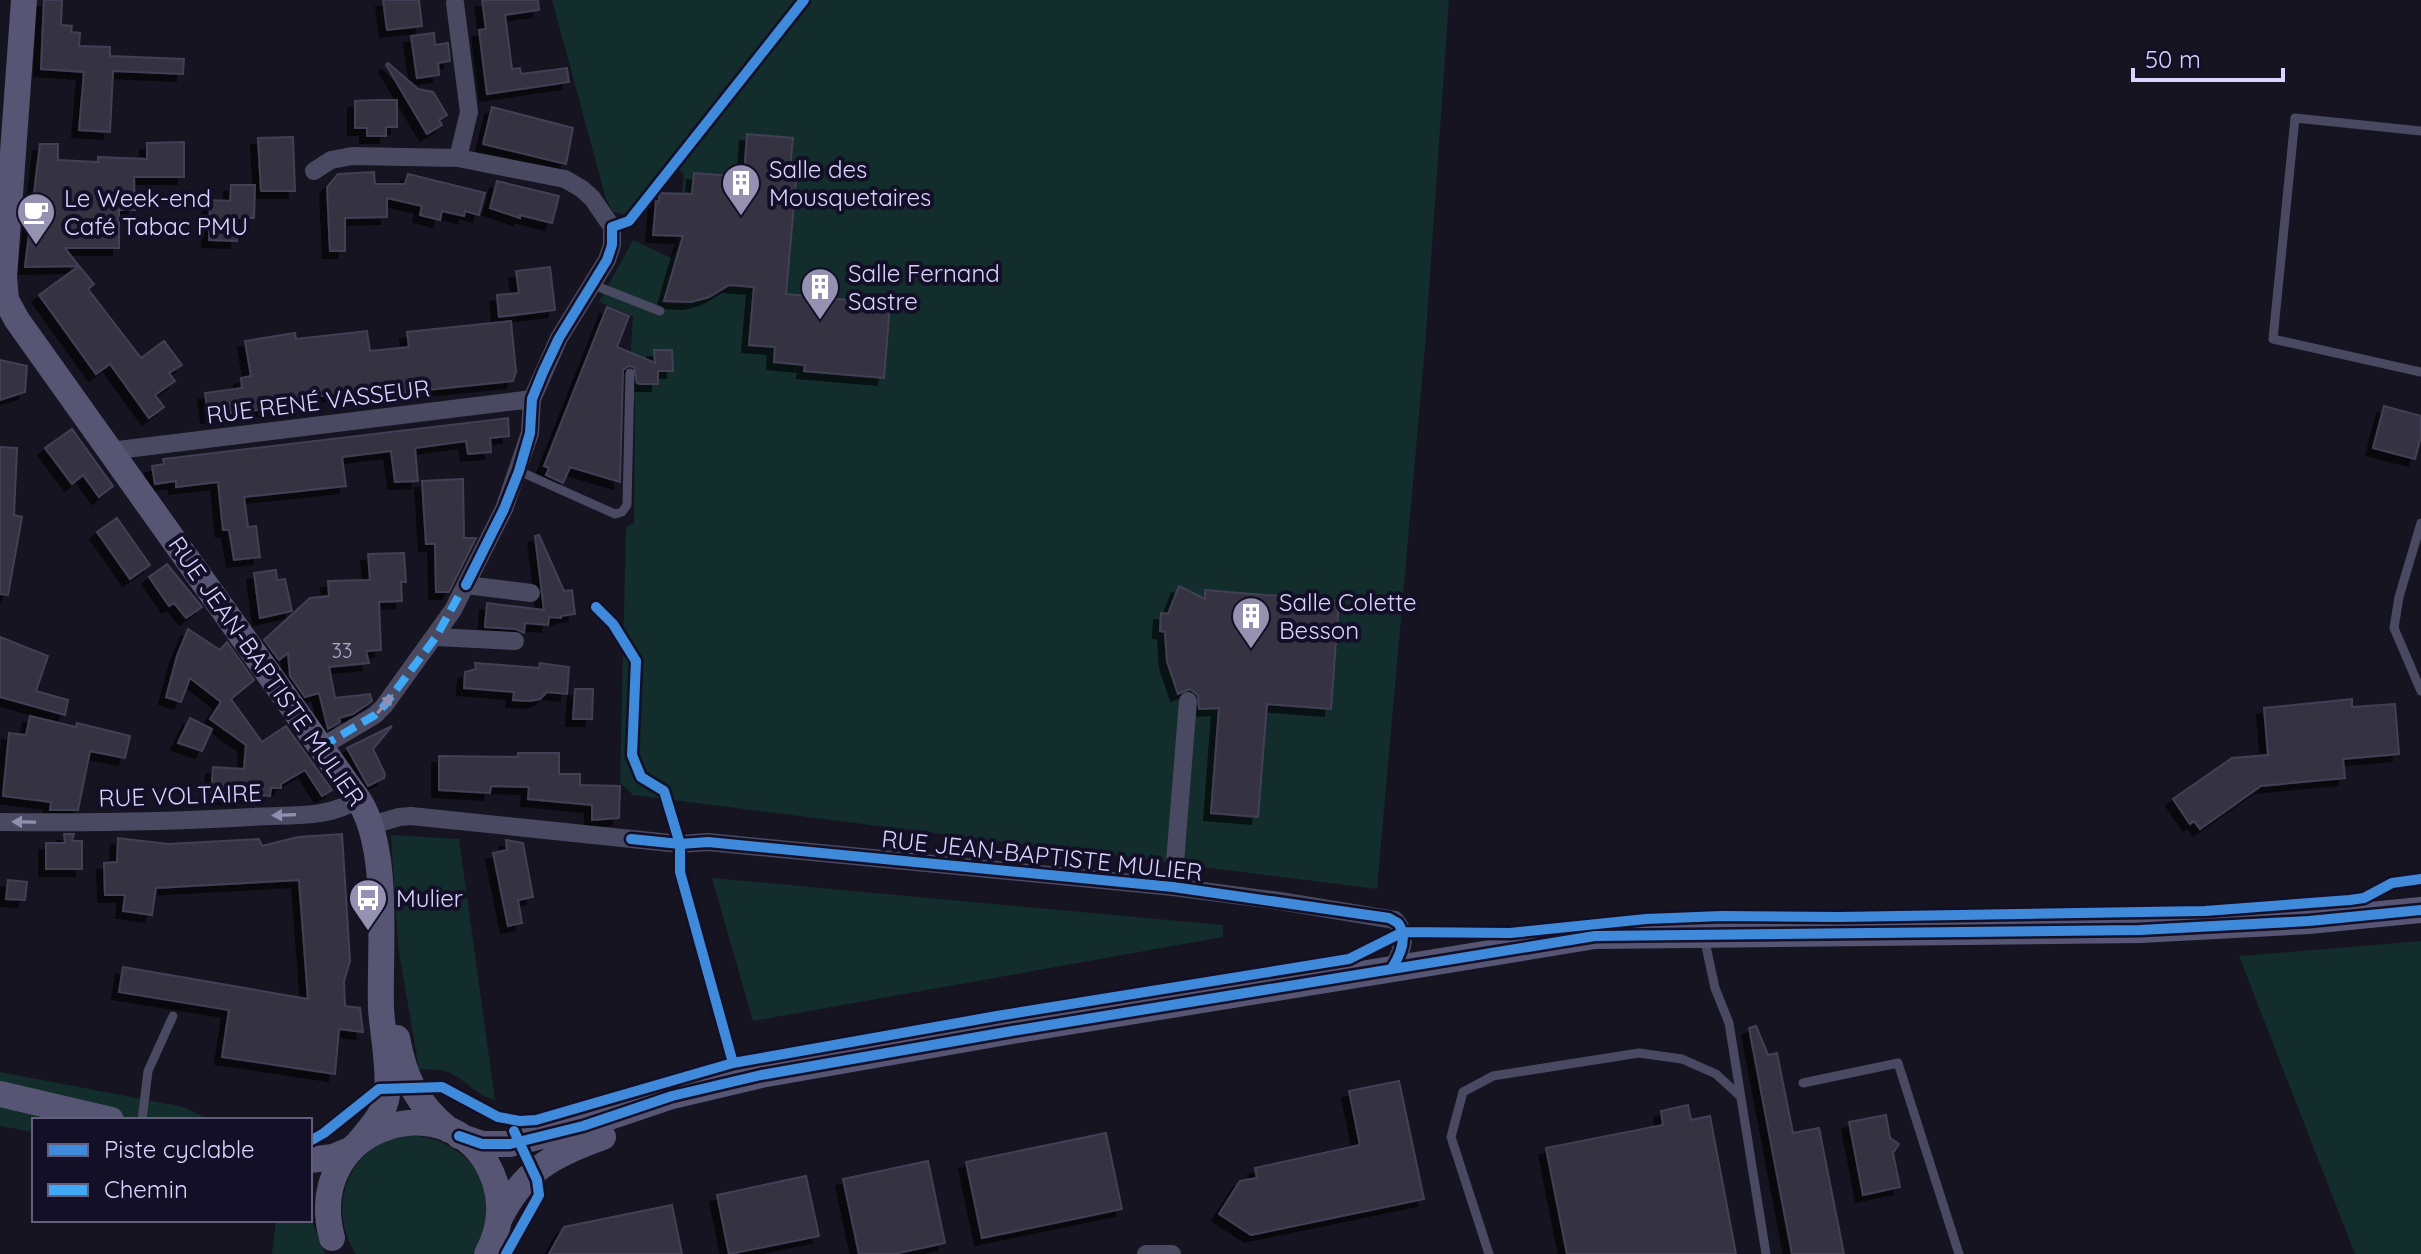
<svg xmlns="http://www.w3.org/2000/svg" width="2421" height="1254" font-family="Quicksand,sans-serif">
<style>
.green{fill:#132c2c}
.building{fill:#343243;stroke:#433f54;stroke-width:2;filter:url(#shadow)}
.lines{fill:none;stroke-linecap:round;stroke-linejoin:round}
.service{stroke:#4a4962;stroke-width:9}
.minor{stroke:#4a4962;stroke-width:18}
.secondary{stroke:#575574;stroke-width:26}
.quiet{stroke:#3fa9f5;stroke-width:8;stroke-dasharray:16 8;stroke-linecap:butt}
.cycleway-casing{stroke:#130f26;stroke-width:15}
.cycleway{stroke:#408adc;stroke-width:10}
.oneway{fill:#918eb0}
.labels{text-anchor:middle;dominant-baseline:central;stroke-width:8;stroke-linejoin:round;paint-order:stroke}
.number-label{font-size:20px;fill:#afacd0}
.poi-label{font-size:24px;fill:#d8d4ff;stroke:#130f26;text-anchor:start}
.street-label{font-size:24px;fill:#d8d4ff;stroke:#130f26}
</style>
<defs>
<filter id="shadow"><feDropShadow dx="-7" dy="7" stdDeviation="0" flood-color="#0009"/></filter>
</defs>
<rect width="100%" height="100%" fill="#161421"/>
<path class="green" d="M552 0H804L638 210 627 215 613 212 606 199Z
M810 0H1449L1425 347 1377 889 633 795 620 783 626 527 634 523 635 409 631 350 633 316 599 302 633 240 671 258 677 248 684 174 677 169 725 105Z
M391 835 459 839 495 1100C475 1095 464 1077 445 1071 437 1069 427 1070 419 1069L398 946Z
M712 878 1223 925V937L753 1021Z
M2421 941V1254H2355L2239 956Z
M0 1072 184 1107 210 1120H34V1132L0 1126Z
M410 1135C473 1139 510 1199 472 1254H356C330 1215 342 1161 386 1141 393 1138 402 1137 410 1135Z
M310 1216 325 1254H272L276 1220H310Z"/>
<path class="building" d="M44 0H62L61 25 72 26 71 32 80 33 79 46 110 47V56L184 59 183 74 113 71 110 132 79 130 84 72 41 69Z
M383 0H419L422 26 387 30Z
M482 0H538L539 10 505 15 512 69 520 68 521 74 567 68 569 82 487 94 479 30 486 29Z
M434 33 435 45 448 43 450 61 438 63 439 75 417 78 411 36Z
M388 63 418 89 433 92 447 115 439 120 442 125 427 134 386 65Z
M376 100H397V127H386V136H367V128H355V101Z
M492 107 573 128 566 164 483 144Z
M747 134 793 138 789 181H796L786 294 890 304 884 378 804 371 805 365 774 362 775 347 749 345 754 287 729 285 709 297 691 302 664 301 683 236 653 235 656 201 659 202V193L692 194 694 173 744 177Z
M293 137 295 191H261L258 138Z
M184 142V177H134L135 210H119V248H65L79 266 25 267 40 144H58V160L98 162V157L147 159V143Z
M374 172 375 184H405L408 174 485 193 479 215 465 211 464 216 442 211 440 220 420 215 422 206 387 198V217L345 218V251H330L327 187 338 174Z
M497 181 559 196 552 223 520 215V218L490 208Z
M231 185H255L254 218H237V241L209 240 210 200 230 201Z
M79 266 94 284 88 289 141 358 164 341 182 365 169 373 175 381 155 395 164 407 149 418 110 364 96 374 39 295Z
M550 267 555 310 499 317 497 295 519 293 516 271Z
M607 307 629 316 617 347 655 363 654 350H672L673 371H658V384H640L637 383 634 367 629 366 623 370 620 482 570 467 563 483 546 475 549 468 544 466Z
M511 321 516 372 513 381 389 394V389L347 393 281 400 282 407 208 416 205 393 242 388 241 378 251 376 245 341 295 333 296 339 367 331 370 351 409 347 407 332Z
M0 360 27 366 25 392 0 400Z
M2384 406 2421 416V436L2415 459 2373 448Z
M508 418 509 436 490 438 491 452 468 454 466 441 415 448 418 481 395 482 391 451 342 457 346 486 244 497 248 527 256 526 260 557 234 560 229 530H223L218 482 176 487V481L155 484 152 466 164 464 163 459Z
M72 429 113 486 99 497 83 475 72 484 45 448Z
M0 447 17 448 14 515 22 517 8 595 0 594Z
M463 479 464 538H476L449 592H436L435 544H426L422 481Z
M117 518 150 565 130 579 97 532Z
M539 535 564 591 572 590 575 614 561 616V618L549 617 548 625 525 623 524 633 516 629 485 627 487 603 544 610 535 536Z
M404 553 406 582H401L402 601 379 602 381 650 366 651 369 663 329 667 335 698 370 694 372 701 353 714 339 718 340 722 328 729 319 693 305 697 290 676 288 653 279 660 264 640 310 598 329 596 328 581 370 580 368 554Z
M167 564 202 607 186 618 174 603 169 606 149 577Z
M276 570 277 580 285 579 292 611 260 618 254 573Z
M1179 586 1205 599V590L1339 601 1331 709 1267 704 1258 817 1211 813 1219 708 1199 709 1198 695 1190 689 1178 694 1167 661 1165 632 1160 631 1161 613 1168 614Z
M188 629 220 650 227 642 254 680 231 699 262 742 286 726 332 790 322 796 305 770 281 784V788H271L270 796 243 794V799L211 796 213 767 244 769 246 745 210 719 221 702 190 678 181 702 166 697 177 656Z
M0 637 48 656 36 691 68 700 65 715 0 697Z
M475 663 539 668 540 663 569 667 567 694 547 692 540 699 530 701 513 700 514 692 464 688 465 672 476 669Z
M575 689H593L592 719H573Z
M2352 699V707L2395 704 2399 754 2343 759 2345 778 2261 786 2200 829 2194 821 2190 824 2173 799 2232 758 2268 755 2264 708Z
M30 716 76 727 77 723 130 736 125 758 90 751 78 810H50L51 802 3 796 9 733 26 735Z
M190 718 212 729 202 751 178 743Z
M392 726 373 749 385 774 384 778 368 786 347 748Z
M518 753H559V774H580V785L620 786 619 818 592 820V805L528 799 529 787 491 786 490 793 439 790V756L518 757Z
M64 834H74L72 841H82V869H46V843H65Z
M342 834 350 961 344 981 345 1006 360 1008 363 1032 339 1029 335 1074 222 1057 229 1010 119 992 123 967 308 999 299 880 156 888 152 915 123 911 125 895H105L104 863 117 862 118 838 168 844 259 839 262 846 298 837Z
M506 840 523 843 533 897 518 900 522 923 508 926 493 853 507 850Z
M8 880 27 882 25 900 6 899Z
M1756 1026 1768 1055 1777 1053 1793 1133 1819 1128 1844 1254H1792L1749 1028Z
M1399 1081 1424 1199 1251 1235 1219 1214 1240 1181 1257 1178 1255 1168 1360 1145 1349 1091Z
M1688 1105 1691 1120 1710 1116 1736 1254H1567L1546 1148 1663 1125 1661 1111Z
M1886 1115 1890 1138 1899 1144 1893 1153 1900 1187 1863 1195 1849 1122Z
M1106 1133 1122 1209 982 1238 966 1162Z
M928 1161 945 1243 894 1254H859L843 1179Z
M806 1176 819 1236 729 1254 717 1195Z
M672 1205 682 1254H549L564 1227Z"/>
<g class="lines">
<path class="service" d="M2421 131 2295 118 2273 339 2421 372
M591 284 660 311
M519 471 615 514 622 512 627 505 630 373
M2421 523 2399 597 2394 628 2421 691
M1704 937 1715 988 1729 1023 1766 1254
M1803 1083 1898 1063 1959 1254
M142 1120 148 1071 173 1016
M1489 1254 1451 1137 1463 1092 1493 1076 1639 1053 1682 1059 1716 1074 1741 1097"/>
<path class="minor" d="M455 3 469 112 458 158
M314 171 331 160 352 156 458 158 565 179 582 189 592 198 612 227V245L607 260 559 338 532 399 530 433 504 509 453 610 384 706 375 715 321 747
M110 451 532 399
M466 585 531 593
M436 637 515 641
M0 822C84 823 167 822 251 817 287 814 327 820 358 799
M372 825 399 817 411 816 680 844 708 842 1173 887 1280 901 1395 920C1409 934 1402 953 1392 968
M1173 887 1188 701
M1146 1254H1172"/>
<path class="secondary" d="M24 0 4 277 6 300 17 320 358 799C391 848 379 950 381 1009 383 1037 390 1068 387 1095 385 1113 370 1128 359 1142
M397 1038C405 1079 416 1103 449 1130
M0 1094 111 1120
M459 1136 482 1144H510L583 1126 672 1096 761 1075 1012 1031 1595 936 2140 930 2309 921 2421 910
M310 1160 333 1157 350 1150
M498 1222C522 1171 552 1155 603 1137
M332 1238C301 1121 460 1077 495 1182 503 1207 499 1232 487 1254"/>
<path class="quiet" d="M321 747 375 715 384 706 436 637 468 579"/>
<defs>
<path id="cycleway" d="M466 585 504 509 519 471 530 433 532 399 543 372 559 338 607 260 612 245V227L629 221 804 0
M596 607 613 624 636 661 632 755 641 777 664 791 680 844V872L733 1063
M631 839 680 844 708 842 1173 887 1389 918 1398 923C1408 937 1401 954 1392 968
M459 1136 482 1144H510L583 1126 672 1096 761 1075 1012 1031 1595 936 2140 930 2309 921 2421 910
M310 1141 324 1133 379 1089 442 1087 498 1117 520 1121 536 1120 733 1063 997 1016 1349 959 1403 932 1510 933 1646 919 1722 916 1839 917 2205 911 2350 900 2364 898 2392 883 2421 879
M506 1254 539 1195 537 1180 514 1131"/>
</defs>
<use href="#cycleway" class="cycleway-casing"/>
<use href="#cycleway" class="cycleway"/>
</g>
<defs><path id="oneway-solid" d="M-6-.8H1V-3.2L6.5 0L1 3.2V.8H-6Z" transform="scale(2)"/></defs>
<g class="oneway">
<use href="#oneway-solid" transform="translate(385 704) rotate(-50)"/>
<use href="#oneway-solid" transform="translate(284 815) rotate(178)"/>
<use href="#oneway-solid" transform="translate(24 822) rotate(-179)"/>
</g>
<defs>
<symbol id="building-pin" viewBox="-11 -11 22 30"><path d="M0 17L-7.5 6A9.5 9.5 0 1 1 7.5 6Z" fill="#9491b1" stroke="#130f26"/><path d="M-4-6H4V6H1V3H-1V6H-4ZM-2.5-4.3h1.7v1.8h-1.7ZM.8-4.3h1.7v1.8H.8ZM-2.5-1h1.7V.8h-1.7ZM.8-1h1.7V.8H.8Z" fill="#fff"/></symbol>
<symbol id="cafe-pin" viewBox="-11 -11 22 30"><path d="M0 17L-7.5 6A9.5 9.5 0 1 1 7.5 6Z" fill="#9491b1" stroke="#130f26"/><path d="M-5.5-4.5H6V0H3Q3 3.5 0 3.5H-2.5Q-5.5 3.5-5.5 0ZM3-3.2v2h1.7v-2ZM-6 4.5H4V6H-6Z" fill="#fff"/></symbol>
<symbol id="bus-pin" viewBox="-11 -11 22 30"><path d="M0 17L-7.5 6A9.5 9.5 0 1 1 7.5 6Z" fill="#9491b1" stroke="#130f26"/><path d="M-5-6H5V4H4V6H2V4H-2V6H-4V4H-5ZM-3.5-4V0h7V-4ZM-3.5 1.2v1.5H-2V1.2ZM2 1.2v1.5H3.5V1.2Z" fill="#fff"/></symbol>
</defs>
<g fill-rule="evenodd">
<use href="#building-pin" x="719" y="161" width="44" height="60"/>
<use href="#cafe-pin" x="14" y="190" width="44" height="60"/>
<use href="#building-pin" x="798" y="265" width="44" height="60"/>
<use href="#building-pin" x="1229" y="594" width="44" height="60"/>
<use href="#bus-pin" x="346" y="876" width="44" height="60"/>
</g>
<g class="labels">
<g class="number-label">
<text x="342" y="650">33</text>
</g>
<g class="poi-label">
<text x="769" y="169">Salle des<tspan x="769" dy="28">Mousquetaires</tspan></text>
<text x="64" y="198">Le Week-end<tspan x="64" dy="28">Café Tabac PMU</tspan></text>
<text x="848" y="273">Salle Fernand<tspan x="848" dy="28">Sastre</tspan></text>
<text x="1279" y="602">Salle Colette<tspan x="1279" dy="28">Besson</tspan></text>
<text x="396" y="898">Mulier</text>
</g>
<g class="street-label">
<text transform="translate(318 401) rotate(-7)">RUE RENÉ VASSEUR</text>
<text transform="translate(267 671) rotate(55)">RUE JEAN-BAPTISTE MULIER</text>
<text transform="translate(180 795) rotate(-2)">RUE VOLTAIRE</text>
<text transform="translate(1042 855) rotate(6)">RUE JEAN-BAPTISTE MULIER</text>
</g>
</g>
<rect x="32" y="1118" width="280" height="104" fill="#130f26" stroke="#625e7d" stroke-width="2"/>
<rect x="48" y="1144" width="40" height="12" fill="#408adc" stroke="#625e7d" stroke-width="2"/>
<text x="104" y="1158" font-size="24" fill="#d8d4ff">Piste cyclable</text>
<rect x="48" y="1184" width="40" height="12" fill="#3fa9f5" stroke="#625e7d" stroke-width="2"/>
<text x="104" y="1198" font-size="24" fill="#d8d4ff">Chemin</text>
<path d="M2133 68v12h150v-12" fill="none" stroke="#d8d4ff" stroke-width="4"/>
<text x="2145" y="68" font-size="24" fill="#d8d4ff" stroke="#130f26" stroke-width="6" paint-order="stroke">50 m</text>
</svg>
